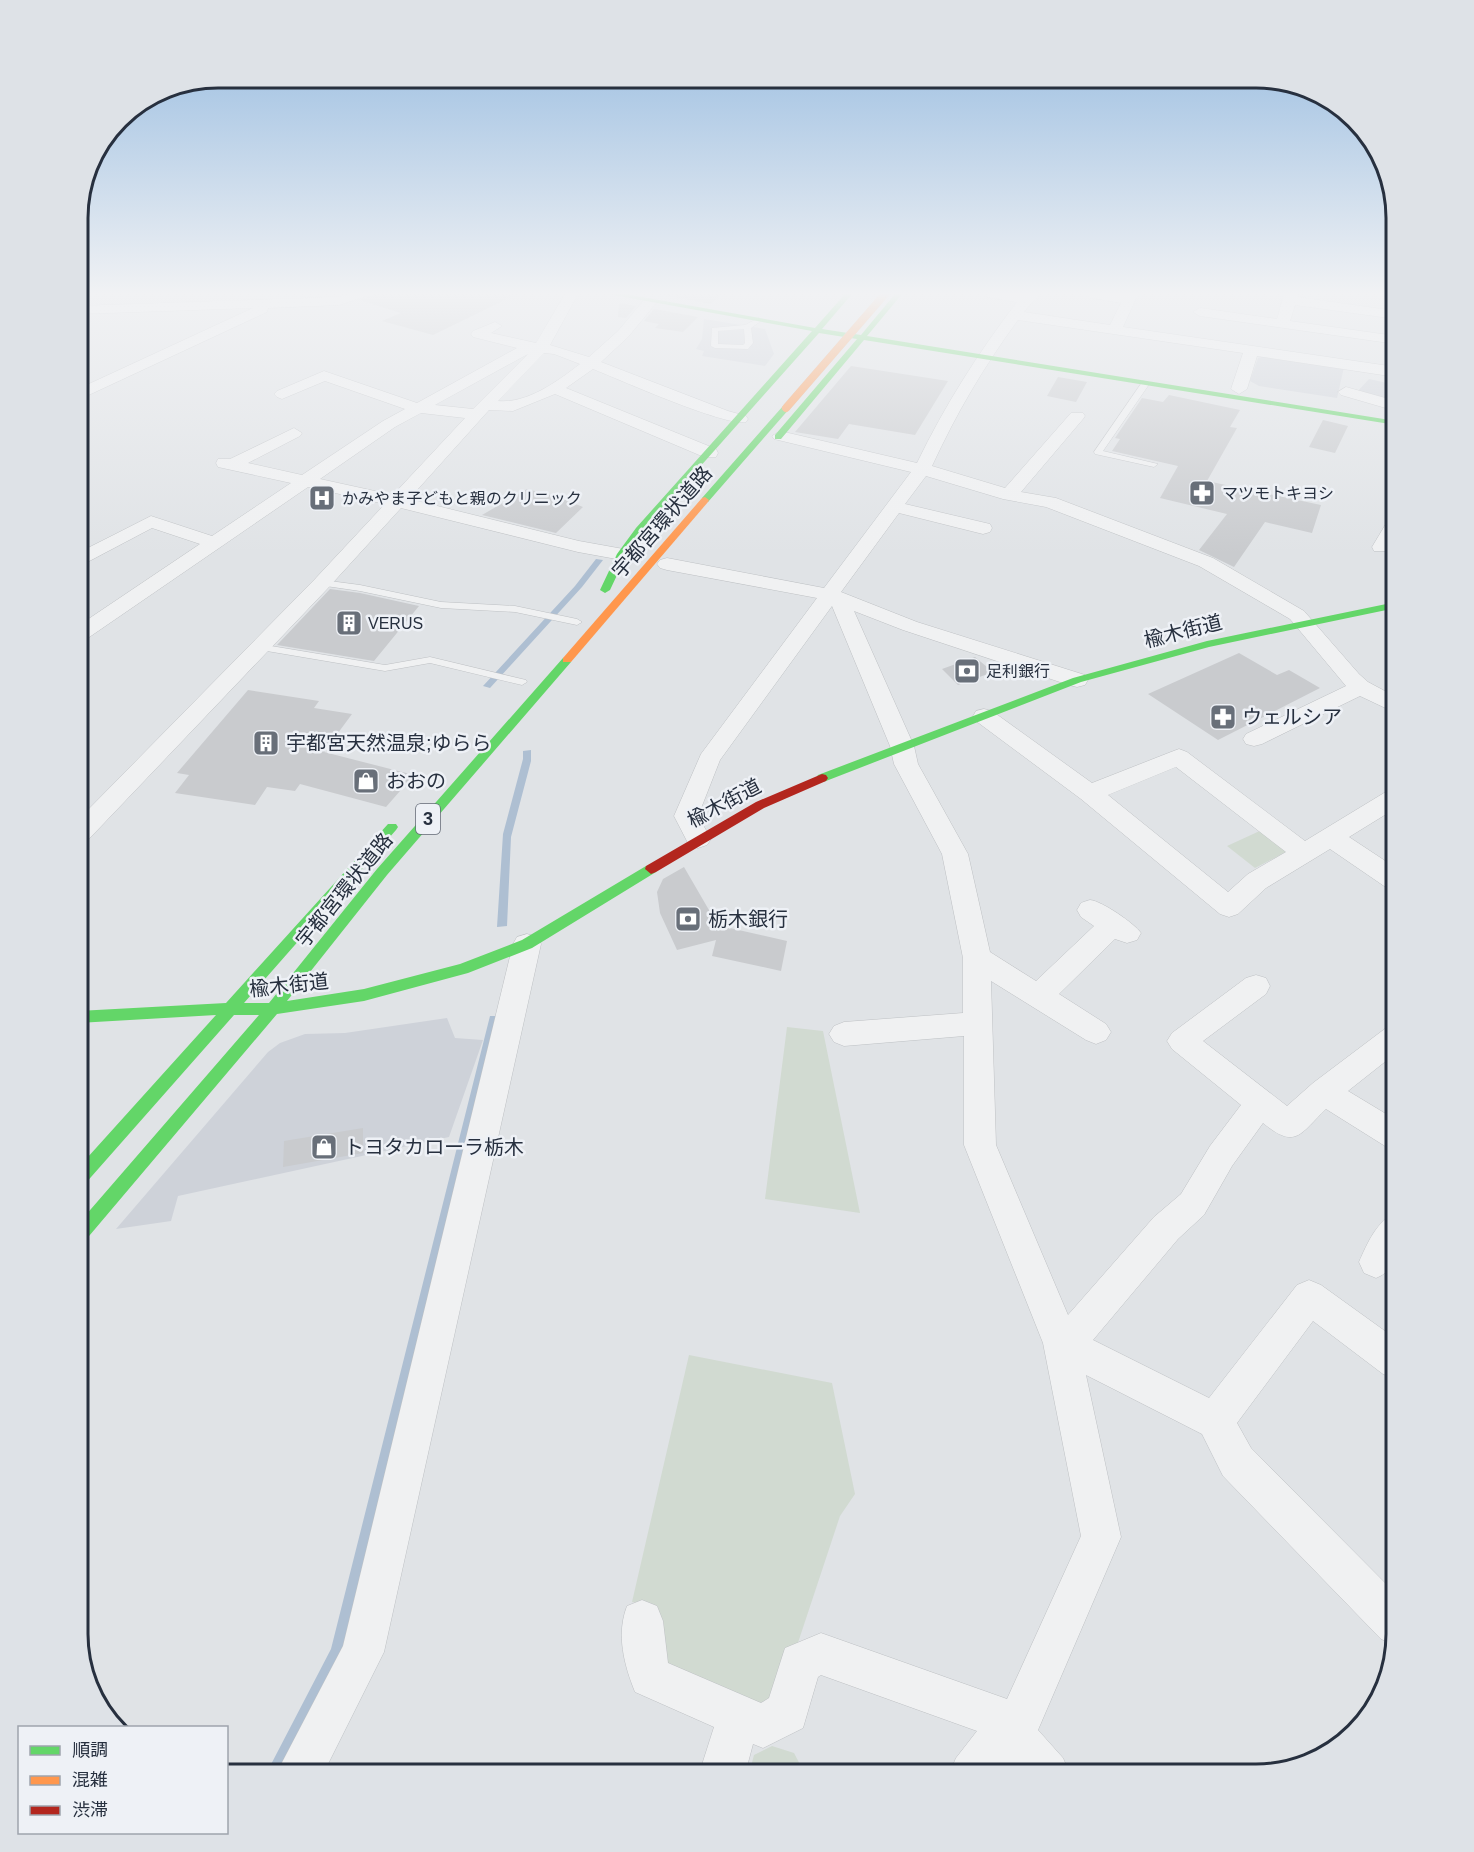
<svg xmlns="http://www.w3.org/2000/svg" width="1474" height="1852" font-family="Arial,'Noto Sans JP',sans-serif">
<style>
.built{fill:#ced2d9}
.green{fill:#d1dad1}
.water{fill:#aebfd2}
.building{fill:#c9cbce}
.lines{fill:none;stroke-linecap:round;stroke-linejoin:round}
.lane-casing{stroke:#bec1c4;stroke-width:1}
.street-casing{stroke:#bec1c4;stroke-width:1}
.lane{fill:#f0f1f2;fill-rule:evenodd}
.street{fill:#f0f1f2;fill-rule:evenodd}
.fast{fill:#63d668;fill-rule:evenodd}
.slow{fill:#ff974d;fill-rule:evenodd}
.jam{fill:#b3261e;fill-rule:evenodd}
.slow-bridge-casing{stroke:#bdc0c4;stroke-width:8;stroke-linecap:butt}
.slow-bridge{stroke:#ff974d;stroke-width:8}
.labels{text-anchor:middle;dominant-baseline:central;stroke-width:5;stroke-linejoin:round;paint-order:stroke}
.far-poi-label{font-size:16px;fill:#27303f;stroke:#eef1f6;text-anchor:start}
.shield{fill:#eef1f6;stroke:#636a76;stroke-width:1.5}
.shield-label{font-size:18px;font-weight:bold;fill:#27303f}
.street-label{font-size:20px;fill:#27303f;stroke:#eef1f6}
.poi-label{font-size:20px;fill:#27303f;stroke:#eef1f6;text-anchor:start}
.rim{fill:none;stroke:#27303f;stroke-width:3}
</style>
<rect width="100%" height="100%" fill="#e0e3e6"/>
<path class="built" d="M704 319 765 329 774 354 765 366 702 356 704 351 696 349 702 339Z
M1265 356 1344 367 1337 398 1259 386 1250 381 1258 358Z
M1369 379 1396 385V404L1357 392Z
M447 1018 455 1038 483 1040 449 1137 178 1196 171 1221 116 1229 268 1052 280 1043 305 1034 345 1033Z"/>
<path class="green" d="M1264 829 1286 852 1255 868 1227 846Z
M787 1027 823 1031 860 1213 765 1199Z
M689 1355 832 1383 855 1494 840 1516 782 1691 758 1707 662 1660 651 1606 632 1602Z
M772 1746 794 1753 805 1774H749L754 1755Z"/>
<path class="water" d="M596 559 603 560 582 587 490 688 483 686 575 586Z
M531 750V761L511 837 507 926 497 927 503 834 523 759V751Z
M490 1016H501L350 1648 289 1774H266L331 1649Z"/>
<path class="building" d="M375 294H517L433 335 382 321 401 313 360 300Z
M658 294H721L711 304Z
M619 303 636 306 626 318 618 317Z
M654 309 698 317 683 332 655 328 659 324 644 321Z
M851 366 948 381 915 435 849 424 838 439 795 432Z
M1058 377 1087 382 1076 402 1047 396Z
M1169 395 1240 410 1230 427 1237 428 1207 481 1321 505 1312 533 1265 522 1234 567 1199 550 1227 514 1160 498 1178 466 1112 451 1120 439 1115 438 1142 398 1163 402Z
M1323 420 1348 426 1335 453 1309 447Z
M527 489 558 497 583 507 556 533 482 515Z
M330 589 360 593 419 606 374 661 277 645Z
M1239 653 1277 675 1289 670 1320 688 1218 740 1148 694Z
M975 657 993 672 958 685 942 669Z
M248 690 319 701 314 708 352 714 324 752 414 775 386 807 300 784 295 791 267 787 255 805 175 793 189 775 177 773Z
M684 867 720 929 721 926 787 941 781 971 712 956 716 940 677 950 660 913 657 892 663 879Z
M363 1128V1153L283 1167 284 1141Z"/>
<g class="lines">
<defs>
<path id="lane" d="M759 318 761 321 751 328 753 343 748 349 715 348 711 346 712 328 745 325ZM744 329 745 343 743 345 718 344V331Z
M1143 381 1150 383 1103 451 1158 464 1154 467 1095 454 1094 452Z
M322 580 360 585 441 602 515 606 577 619 582 622 577 625 515 612 441 608 360 591 319 585V581Z
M259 644 385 665 430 657 526 680 527 682 522 685 430 663 385 671 255 649 254 647Z"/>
<path id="street" d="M349 294H373L339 305 268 308 267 312 78 400V389L253 308 78 314V306L339 297Z
M565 294H578L550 345 589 357 618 331 645 299H655L657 302 628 337 601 362 728 411 746 416 748 419 746 422C726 427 618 379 593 369L566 388 716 449 718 453 716 457H704L555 394 513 411 489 410 409 499 579 541 629 550 631 554 629 558 622 560 578 552 401 508 329 587 87 841 78 844V820L315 579 385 504 308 487 85 640 78 642V626L200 544 152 528 78 567V553L151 516 212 536 291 483 218 467 216 463 218 459H230L294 428 302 433 300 436 248 463 302 475 383 421 405 409 325 381 282 399 277 397 274 394 277 391 324 371 417 403 517 348 473 337 471 334 473 331 495 322 502 326 491 333 536 343ZM544 353 554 354 580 364C558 381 527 404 498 401ZM528 354 473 409 435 405ZM421 413 465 418 393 495 320 479 395 427Z
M986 294H1039L1024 312 1110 325 1121 303 1092 298 1086 294H1138L1123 327 1396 367V377L1257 356 1247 389 1239 394 1231 389 1243 353 1018 320C984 366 956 414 932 466L1005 488 1071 413H1083L1085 416 1083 419 1021 492 1056 498 1213 558 1304 611 1359 674 1368 682 1396 697V713L1360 696 1262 744 1254 746 1246 744 1243 739 1246 734 1346 686 1290 619 1199 566 1046 507 1003 499 926 476 905 504 990 524 992 528 990 532 983 534 899 513 841 592 917 622 1085 675 1088 680 1085 685 1077 687 1069 685 903 630 854 611 914 746 918 764 968 854 990 952 1036 981 1094 926 1081 917 1077 910 1081 903C1081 903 1089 900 1090 900 1102 901 1135 924 1141 933L1137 940 1127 943 1115 939 1059 994 1106 1024 1111 1032 1106 1040 1096 1044 1086 1040 991 981 996 1145 1068 1315 1154 1217 1181 1194 1210 1146 1241 1105 1172 1049 1167 1041 1172 1033 1246 978 1256 975 1266 978 1270 986 1266 994 1203 1041 1287 1106 1313 1083 1386 1028 1396 1024V1053L1348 1091 1396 1120V1150L1385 1146 1326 1109C1300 1134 1296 1150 1263 1123L1232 1166 1204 1215 1178 1239 1093 1340 1209 1398 1297 1285 1309 1280 1321 1285 1396 1339V1379L1383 1374 1313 1321 1237 1423 1251 1448 1396 1594V1634L1393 1644 1381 1639 1223 1476 1202 1434 1086 1375 1121 1537 1038 1730 1063 1758 1070 1774H1017L1008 1763 999 1774H949L956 1758 977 1731 821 1675 818 1677 803 1728 763 1748 753 1744 745 1774H699L714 1727 635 1692C624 1665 616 1634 627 1606L642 1600 657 1606 663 1621 668 1663 761 1703 769 1698 785 1648 821 1633 1007 1699 1081 1536 1043 1343 964 1145V1036L844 1046 834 1042 829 1034 834 1026 844 1022 963 1013V958L942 854 894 764 890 746 832 606 720 760 698 816 711 839 707 845 698 848 689 845 674 816 701 754 817 598 667 570 660 568 657 564 660 560 667 558 824 588 911 472 774 439 772 436 780 431 917 463C945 405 978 353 1017 302L987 297Z
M1284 294H1298L1297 297 1396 311V319L1295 305 1290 321 1396 336V344L1200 316 1193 312 1200 308 1277 319Z
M1346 387 1396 401V411L1341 395 1338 392Z
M1396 517C1396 531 1396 539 1388 551H1374L1372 547 1387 522 1390 518Z
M984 709 992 711 1092 783 1171 752 1179 749 1187 752 1305 841 1384 793 1396 792V808L1349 837 1396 868V890L1387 888 1330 849 1266 888 1238 914 1229 917 1220 914 1081 799 976 721 973 716 976 711ZM1176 767 1286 852 1248 874 1228 892 1108 795Z
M527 934 537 937 541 944 384 1652 323 1774H276L343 1646 513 944 517 937Z
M1396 1213C1396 1238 1404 1267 1376 1278L1364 1273 1359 1262C1367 1244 1377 1220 1396 1213Z"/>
</defs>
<use href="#lane" class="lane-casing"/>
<use href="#street" class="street-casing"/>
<use href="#lane" class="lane"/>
<use href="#street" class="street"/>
<path class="fast" d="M608 294H625L815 328 845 294H852L822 329 861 335 895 294H902L867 336 1396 421V425L864 340 781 439H775V435L857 339 819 333 642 532 627 554 610 590 605 593 600 590 617 554 636 528 812 331Z
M783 406 790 408 708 502H702V498Z
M1396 602V608L1209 647 1081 682 826 781 822 782 816 778 818 775 1073 678 1207 641Z
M567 657 571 658V662L387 875 287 1001 364 989 460 964 522 940 646 866H656L657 869 656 872 532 948 468 973 364 1001 277 1014 84 1242 78 1244V1224L259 1015H234L84 1185 78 1187V1168L216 1015 78 1023V1011L226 1003 388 824H396L398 827 396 830 244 1003H269L377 869 563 658Z"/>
<path class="slow" d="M705 497 709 500 708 502 571 662H563V658L702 498Z"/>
<path class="jam" d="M822 774 826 775 828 778 826 781 764 808 656 872 651 874 645 869 646 866 756 802Z"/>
<defs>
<path id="slow-bridge" d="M786 408 885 294"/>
</defs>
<use href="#slow-bridge" class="slow-bridge-casing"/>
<use href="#slow-bridge" class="slow-bridge"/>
</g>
<linearGradient id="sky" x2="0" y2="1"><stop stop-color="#91b8df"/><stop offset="0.53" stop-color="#f1f2f4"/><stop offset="1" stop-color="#f1f2f4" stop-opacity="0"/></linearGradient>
<rect width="1474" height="554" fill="url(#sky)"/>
<defs>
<symbol id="pharmacy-square" viewBox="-11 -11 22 22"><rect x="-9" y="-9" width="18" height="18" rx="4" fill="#686f79" stroke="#eef1f6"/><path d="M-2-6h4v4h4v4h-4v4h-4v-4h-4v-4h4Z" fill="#fff"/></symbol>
<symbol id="hospital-square" viewBox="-11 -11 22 22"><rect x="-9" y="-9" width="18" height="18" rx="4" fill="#686f79" stroke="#eef1f6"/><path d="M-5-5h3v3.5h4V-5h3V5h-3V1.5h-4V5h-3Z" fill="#fff"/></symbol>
<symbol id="building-square" viewBox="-11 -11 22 22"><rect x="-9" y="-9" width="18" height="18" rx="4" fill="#686f79" stroke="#eef1f6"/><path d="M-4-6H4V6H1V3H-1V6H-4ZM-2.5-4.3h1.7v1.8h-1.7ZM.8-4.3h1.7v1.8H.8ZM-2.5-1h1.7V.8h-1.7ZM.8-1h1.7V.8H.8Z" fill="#fff"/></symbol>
<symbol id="bank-square" viewBox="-11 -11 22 22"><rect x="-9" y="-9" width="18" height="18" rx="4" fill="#686f79" stroke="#eef1f6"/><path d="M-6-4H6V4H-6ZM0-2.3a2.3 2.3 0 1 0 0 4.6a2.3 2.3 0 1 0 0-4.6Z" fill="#fff"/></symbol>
<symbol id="shop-square" viewBox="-11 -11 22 22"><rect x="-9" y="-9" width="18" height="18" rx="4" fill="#686f79" stroke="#eef1f6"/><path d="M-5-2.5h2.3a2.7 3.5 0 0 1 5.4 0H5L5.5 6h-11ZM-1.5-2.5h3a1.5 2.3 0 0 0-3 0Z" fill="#fff"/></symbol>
</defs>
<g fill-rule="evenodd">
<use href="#pharmacy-square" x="1187" y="478" width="30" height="30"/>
<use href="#hospital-square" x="307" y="483" width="30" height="30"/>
<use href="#building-square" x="334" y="608" width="30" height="30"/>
<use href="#bank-square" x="952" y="656" width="30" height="30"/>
<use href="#pharmacy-square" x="1208" y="702" width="30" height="30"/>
<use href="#building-square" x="251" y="728" width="30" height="30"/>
<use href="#shop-square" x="351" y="766" width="30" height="30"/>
<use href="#bank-square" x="673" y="904" width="30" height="30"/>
<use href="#shop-square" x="309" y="1132" width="30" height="30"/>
</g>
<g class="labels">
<g class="far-poi-label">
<text x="1222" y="493">マツモトキヨシ</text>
<text x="342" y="498">かみやま子どもと親のクリニック</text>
<text x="368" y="623">VERUS</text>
<text x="986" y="671">足利銀行</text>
</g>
<rect class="shield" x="416" y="804" width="24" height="30" rx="4.5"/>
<g class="shield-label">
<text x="428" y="819">3</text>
</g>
<g class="street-label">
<text transform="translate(662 522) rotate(-49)">宇都宮環状道路</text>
<text transform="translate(1183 631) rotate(-14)">楡木街道</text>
<text transform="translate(724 803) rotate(-28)">楡木街道</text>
<text transform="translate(344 890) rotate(-51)">宇都宮環状道路</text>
<text transform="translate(289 985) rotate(-6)">楡木街道</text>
</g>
<g class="poi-label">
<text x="1242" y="717">ウェルシア</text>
<text x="286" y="743">宇都宮天然温泉;ゆらら</text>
<text x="386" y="781">おおの</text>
<text x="708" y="919">栃木銀行</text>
<text x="344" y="1147">トヨタカローラ栃木</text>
</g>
</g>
<path d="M0 0H1474V1852H0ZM218 88H1256A130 130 0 0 1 1386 218V1634A130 130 0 0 1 1256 1764H218A130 130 0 0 1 88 1634V218A130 130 0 0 1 218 88Z" fill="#dee2e7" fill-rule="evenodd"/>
<path class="rim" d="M218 88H1256A130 130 0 0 1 1386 218V1634A130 130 0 0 1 1256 1764H218A130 130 0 0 1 88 1634V218A130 130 0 0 1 218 88Z"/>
<rect x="18" y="1726" width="210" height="108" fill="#eef1f6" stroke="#9ea4ad" stroke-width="1.5"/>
<rect x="30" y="1746" width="30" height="9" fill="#63d668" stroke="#9ea4ad" stroke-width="1.5"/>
<text x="72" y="1756" font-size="18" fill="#27303f">順調</text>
<rect x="30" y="1776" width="30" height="9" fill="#ff974d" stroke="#9ea4ad" stroke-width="1.5"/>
<text x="72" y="1786" font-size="18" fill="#27303f">混雑</text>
<rect x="30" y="1806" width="30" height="9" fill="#b3261e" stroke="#9ea4ad" stroke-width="1.5"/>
<text x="72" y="1816" font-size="18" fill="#27303f">渋滞</text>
</svg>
